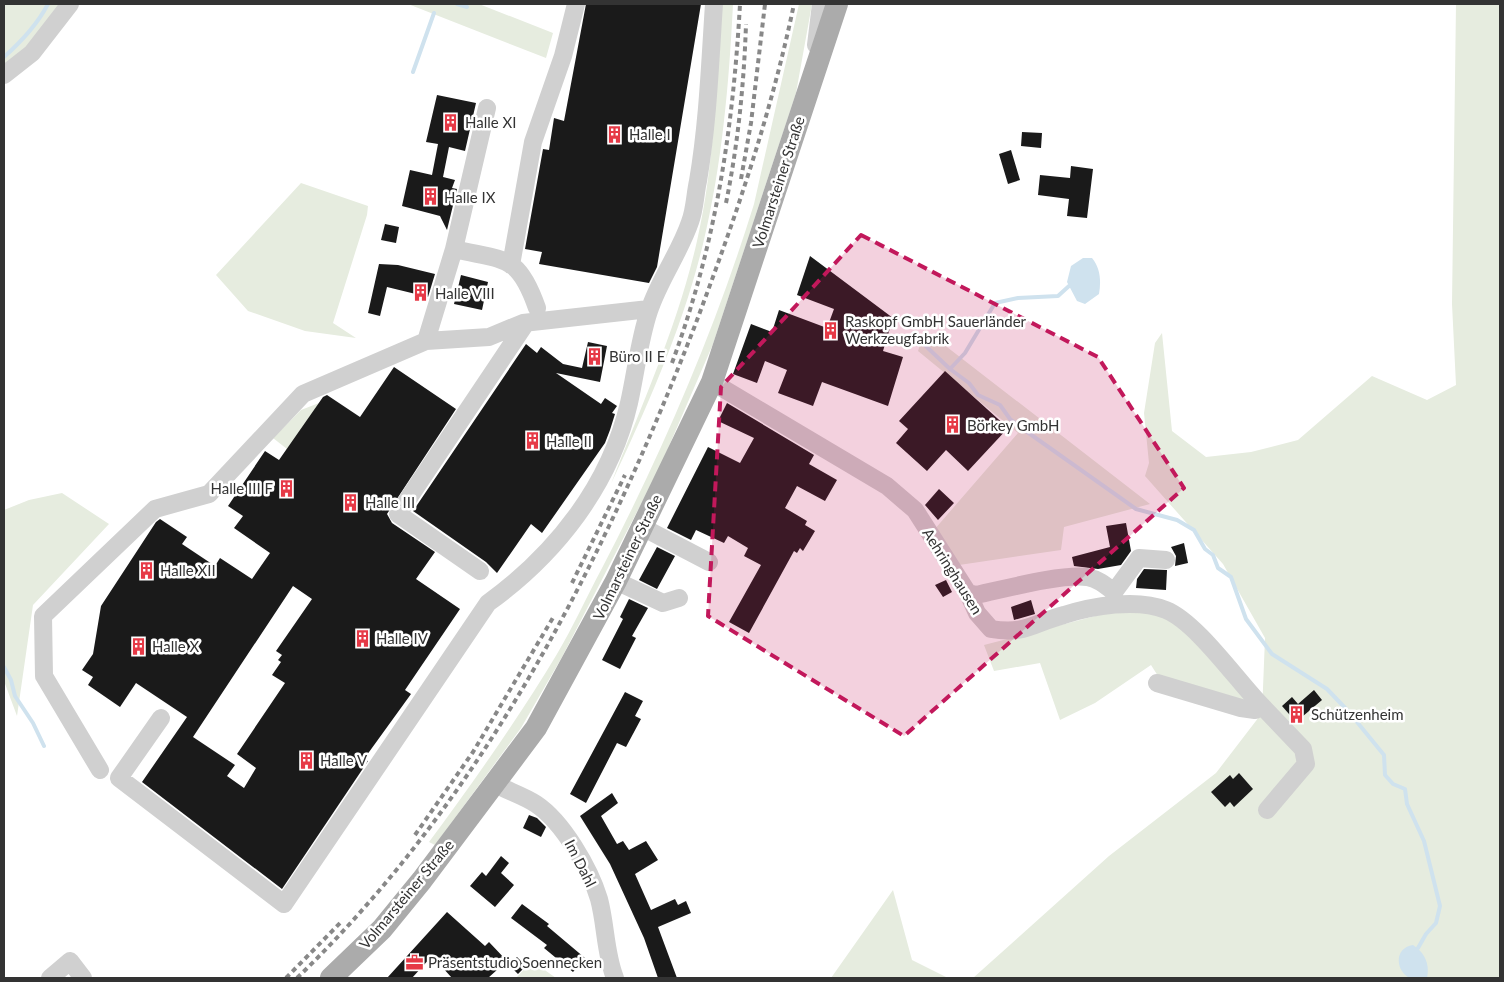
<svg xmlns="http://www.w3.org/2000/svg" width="1504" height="982" font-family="Lato,sans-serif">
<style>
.green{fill:#e6ecdf}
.water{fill:#cfe2ee}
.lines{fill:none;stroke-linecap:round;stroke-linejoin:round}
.stream{stroke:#cfe2ee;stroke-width:4}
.building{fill:#1a1a1a;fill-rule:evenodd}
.minor{stroke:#d0d0d0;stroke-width:18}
.major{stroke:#ababab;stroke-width:22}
.rail{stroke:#888;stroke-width:4;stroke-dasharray:5 4;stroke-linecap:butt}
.marked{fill:#c2185b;fill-opacity:0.2;stroke:#c2185b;stroke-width:4;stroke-dasharray:10 6;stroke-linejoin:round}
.labels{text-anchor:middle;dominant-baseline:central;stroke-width:5;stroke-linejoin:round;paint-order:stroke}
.poi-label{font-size:15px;fill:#333;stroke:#fff;text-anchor:start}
.street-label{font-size:15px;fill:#333;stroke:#fff}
</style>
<rect width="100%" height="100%" fill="#fff"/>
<path class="green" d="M4 4H70L4 75Z
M408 4H479L553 33 546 58Z
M720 4H733C729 84 722 165 703 244 683 327 647 407 611 484 642 404 678 325 697 241 715 163 716 83 720 4Z
M799 4H812L796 93 713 344 659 469 562 657 521 728 435 845 429 842C474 781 518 719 557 654 573 627 586 598 601 570 662 453 715 330 754 204Z
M1456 4H1500V978H973L1109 856 1216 773 1262 713 1265 638 1223 564 1145 476 1149 463 1144 413 1155 343 1162 333 1172 431 1206 457 1251 452 1298 440 1372 376 1427 400 1456 385 1452 304Z
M301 183 368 206 367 215 333 323 356 338 305 331 248 311 216 275Z
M925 330 1150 504 1064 527 1061 550 959 565 934 530 1018 433 918 351Z
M319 403 287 449 273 438 301 410Z
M62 493 109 524 33 605 17 716 4 681V510L29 500Z
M1122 609C1139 611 1155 613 1171 620 1195 632 1229 680 1248 702L1158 676 1151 665 1095 703 1060 720 1040 663 994 671 984 645Z
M893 890 912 960 948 978H831Z
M532 961 556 978H516Z"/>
<path class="water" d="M1083 258H1092C1101 269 1101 282 1099 294L1085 304 1077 301 1067 282 1071 266Z
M1413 945C1425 953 1430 964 1427 978 1422 978 1415 979 1410 978 1396 972 1393 948 1413 945Z"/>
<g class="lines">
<path class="stream" d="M457 4 467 7
M4 57C22 41 37 25 48 4
M413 72 434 13
M913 334 950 369 969 383 978 395 1000 405 1010 419 1023 429 1136 509 1177 520 1194 530 1205 549 1213 555 1218 568 1231 577 1246 619 1272 654 1327 689 1348 711 1384 755 1385 775 1393 784 1405 789 1407 804 1424 841 1440 906 1436 923 1426 934 1418 948
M950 369 965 353 995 303 1018 298 1058 296 1069 286
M4 667 11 680 15 696 33 723 44 746"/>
</g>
<path class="building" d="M586 4H701L657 267 649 283 539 264 542 252 525 249 543 149 549 150 554 118 564 121Z
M437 95 476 103 465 151 449 147 443 177 455 180 452 188 457 189 447 230 440 216 402 206 410 170 432 175 438 144 426 142Z
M1022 132 1042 133 1041 148 1021 146Z
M1011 150 1020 180 1008 184 999 154Z
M1071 166 1093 169 1087 218 1067 216 1069 199 1038 195 1040 175 1070 178Z
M385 224 399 227 396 243 381 240Z
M810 256 893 318 883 351 903 357 888 406 822 382 813 406 778 393 787 370 765 361 757 383 733 374 751 324 772 332 779 310 827 328 834 309 797 295Z
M379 264 398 265 435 274 428 297 387 287 380 316 368 313Z
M461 275 488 282 482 310 454 304Z
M588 342 607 346 600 382 556 373 601 404 605 398 617 406 612 413 615 414 610 430 605 443 542 533 531 524 497 573 486 562 413 511 526 344 537 353 541 347 563 364 582 368Z
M394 367 456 409 387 514 392 523 435 552 416 579 460 609 405 690 411 694 364 759 368 761 282 889 142 782 187 717 136 683 120 707 88 685 93 677 82 670 93 654 101 606 156 522 160 519 187 537 182 544 215 566 220 558 252 579 270 553 234 528 243 516 228 506 265 451 279 460 323 397 327 395 360 417ZM293 586 312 599 276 651 282 655 278 660 281 662 272 675 285 683 237 754 256 768 244 788 227 776 235 765 193 737Z
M945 371 1008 428 968 471 946 450 927 471 896 443 908 429 899 421Z
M727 403 814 455 809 464 837 480 825 501 797 486 785 508 807 521 805 525 815 531 803 551 800 548 797 553 794 551 749 633 729 622 761 565 744 556 748 548 728 536 724 543 696 530 691 540 667 528 708 447 740 463 754 438 718 421Z
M939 489 954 503 938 520 925 505Z
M1126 523 1131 551 1121 565 1098 569 1074 566 1072 557 1110 547 1106 526Z
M1184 543 1188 563 1175 566 1176 556 1171 547Z
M657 547 675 556 657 589 639 580Z
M1144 569 1167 570 1166 590 1136 588 1137 579Z
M946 580 952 592 943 597 935 585Z
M629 599 648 608 632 636 636 638 620 669 602 660 623 619 620 617Z
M1031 600 1035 614 1014 620 1011 607Z
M1314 690 1322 700 1296 722 1282 706 1292 697 1298 704Z
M625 692 643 701 635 716 641 719 626 747 617 743 586 803 570 794Z
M1239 773 1253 789 1234 807 1230 802 1225 807 1211 792 1230 775 1233 779Z
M612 793 618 803 601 816 617 844 623 841 629 850 646 841 658 860 635 874 651 910 675 899 678 905 686 901 691 913 658 927 677 978H658L644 938 610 864 580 816Z
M529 815 537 818 546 827 541 837 523 828Z
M501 856 509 863 501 873 514 885 495 907 470 886 482 872 486 876Z
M522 904 549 924 547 926 585 958 573 972 544 948 547 945 511 918Z
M447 912 485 946 489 942 507 961 488 978H452L432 956 412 978H387Z
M517 957 526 966 518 974 509 965Z"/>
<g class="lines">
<path class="minor" d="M816 45 821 4
M4 75 32 53 70 4
M454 249C504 261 518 253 537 308
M511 265 533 142 563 56 576 4
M426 341 454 249 487 108
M712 382 887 486 915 510 968 593 977 613 991 629C1025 635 1033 623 1064 615 1092 606 1137 598 1166 610 1196 622 1236 679 1260 704L1255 710 1241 708 1157 683
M642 527 709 562
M480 571 398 514 526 323
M616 581 663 603 679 598
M968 593 976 595C1005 589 1060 574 1087 577 1098 579 1105 585 1114 592L1139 558 1166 560
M1260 704 1303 749 1306 764 1267 810
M161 718 119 778 284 904 488 603C556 554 610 485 629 403 636 372 639 341 649 311 659 280 680 252 690 222 695 209 695 194 698 181 708 122 710 63 714 4
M100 770 44 676 43 616 155 509 209 494 303 394 426 341 489 337 523 323 649 309
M495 784C508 791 524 796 536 804 563 822 590 869 599 899 606 925 605 953 615 978
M50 978 70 961 83 978"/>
<path class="major" d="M331 978 382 929 422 880 536 728 616 581 712 382 837 4"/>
<path class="rail" d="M741 179 751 123 765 4
M726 203C738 144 744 84 746 24
M672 363C716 244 733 129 740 4
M572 583 625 475
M415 835 473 752 554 616
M286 978 342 921
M297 978C482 800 602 565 694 328 734 222 771 115 794 4"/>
</g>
<path class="marked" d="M861 235 1098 357 1184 488 904 736 708 616 721 387Z"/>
<defs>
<symbol id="building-bare" viewBox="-9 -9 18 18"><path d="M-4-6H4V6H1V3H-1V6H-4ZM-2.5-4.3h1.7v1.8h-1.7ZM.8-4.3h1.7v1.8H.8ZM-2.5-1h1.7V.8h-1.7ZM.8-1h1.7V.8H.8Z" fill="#e63946" stroke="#fff" stroke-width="2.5" paint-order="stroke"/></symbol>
<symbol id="office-bare" viewBox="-9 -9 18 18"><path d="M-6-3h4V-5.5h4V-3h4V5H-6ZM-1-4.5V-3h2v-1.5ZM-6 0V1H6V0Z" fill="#e63946" stroke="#fff" stroke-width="2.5" paint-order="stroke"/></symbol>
</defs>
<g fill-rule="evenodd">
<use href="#building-bare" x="438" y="110" width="25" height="25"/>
<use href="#building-bare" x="602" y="122" width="25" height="25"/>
<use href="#building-bare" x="418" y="184" width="25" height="25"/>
<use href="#building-bare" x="408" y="280" width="25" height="25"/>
<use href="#building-bare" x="818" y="318" width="25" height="25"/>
<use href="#building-bare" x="582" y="344" width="25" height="25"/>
<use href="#building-bare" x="940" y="412" width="25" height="25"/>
<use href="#building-bare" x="520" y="428" width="25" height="25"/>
<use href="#building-bare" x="274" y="476" width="25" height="25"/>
<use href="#building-bare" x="338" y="490" width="25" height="25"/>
<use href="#building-bare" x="134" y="558" width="25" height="25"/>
<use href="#building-bare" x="350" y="626" width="25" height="25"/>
<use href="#building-bare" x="126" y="634" width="25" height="25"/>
<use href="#building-bare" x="1284" y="702" width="25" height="25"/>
<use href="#building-bare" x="294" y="748" width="25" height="25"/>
<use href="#office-bare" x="402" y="950" width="25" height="25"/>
</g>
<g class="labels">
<g class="poi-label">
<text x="465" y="122">Halle XI</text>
<text x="629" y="134">Halle I</text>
<text x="444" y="197">Halle IX</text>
<text x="435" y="293">Halle VIII</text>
<text x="845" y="321">Raskopf GmbH Sauerländer<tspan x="845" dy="17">Werkzeugfabrik</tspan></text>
<text x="609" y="356">Büro II E</text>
<text x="967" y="425">Börkey GmbH</text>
<text x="546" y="441">Halle II</text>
<text x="273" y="488" text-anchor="end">Halle III F</text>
<text x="365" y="502">Halle III</text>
<text x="160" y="570">Halle XII</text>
<text x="376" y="638">Halle IV</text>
<text x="152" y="646">Halle X</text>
<text x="1311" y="714">Schützenheim</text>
<text x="320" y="760">Halle V</text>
<text x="428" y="962">Präsentstudio Soennecken</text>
</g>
<g class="street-label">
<text transform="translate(778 182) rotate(-72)">Volmarsteiner Straße</text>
<text transform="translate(627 557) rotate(-64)">Volmarsteiner Straße</text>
<text transform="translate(953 571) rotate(58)">Aehringhausen</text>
<text transform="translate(581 863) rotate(63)">Im Dahl</text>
<text transform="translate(406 894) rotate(-50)">Volmarsteiner Straße</text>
</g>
</g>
<rect width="1504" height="982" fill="none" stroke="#333333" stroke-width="10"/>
</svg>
